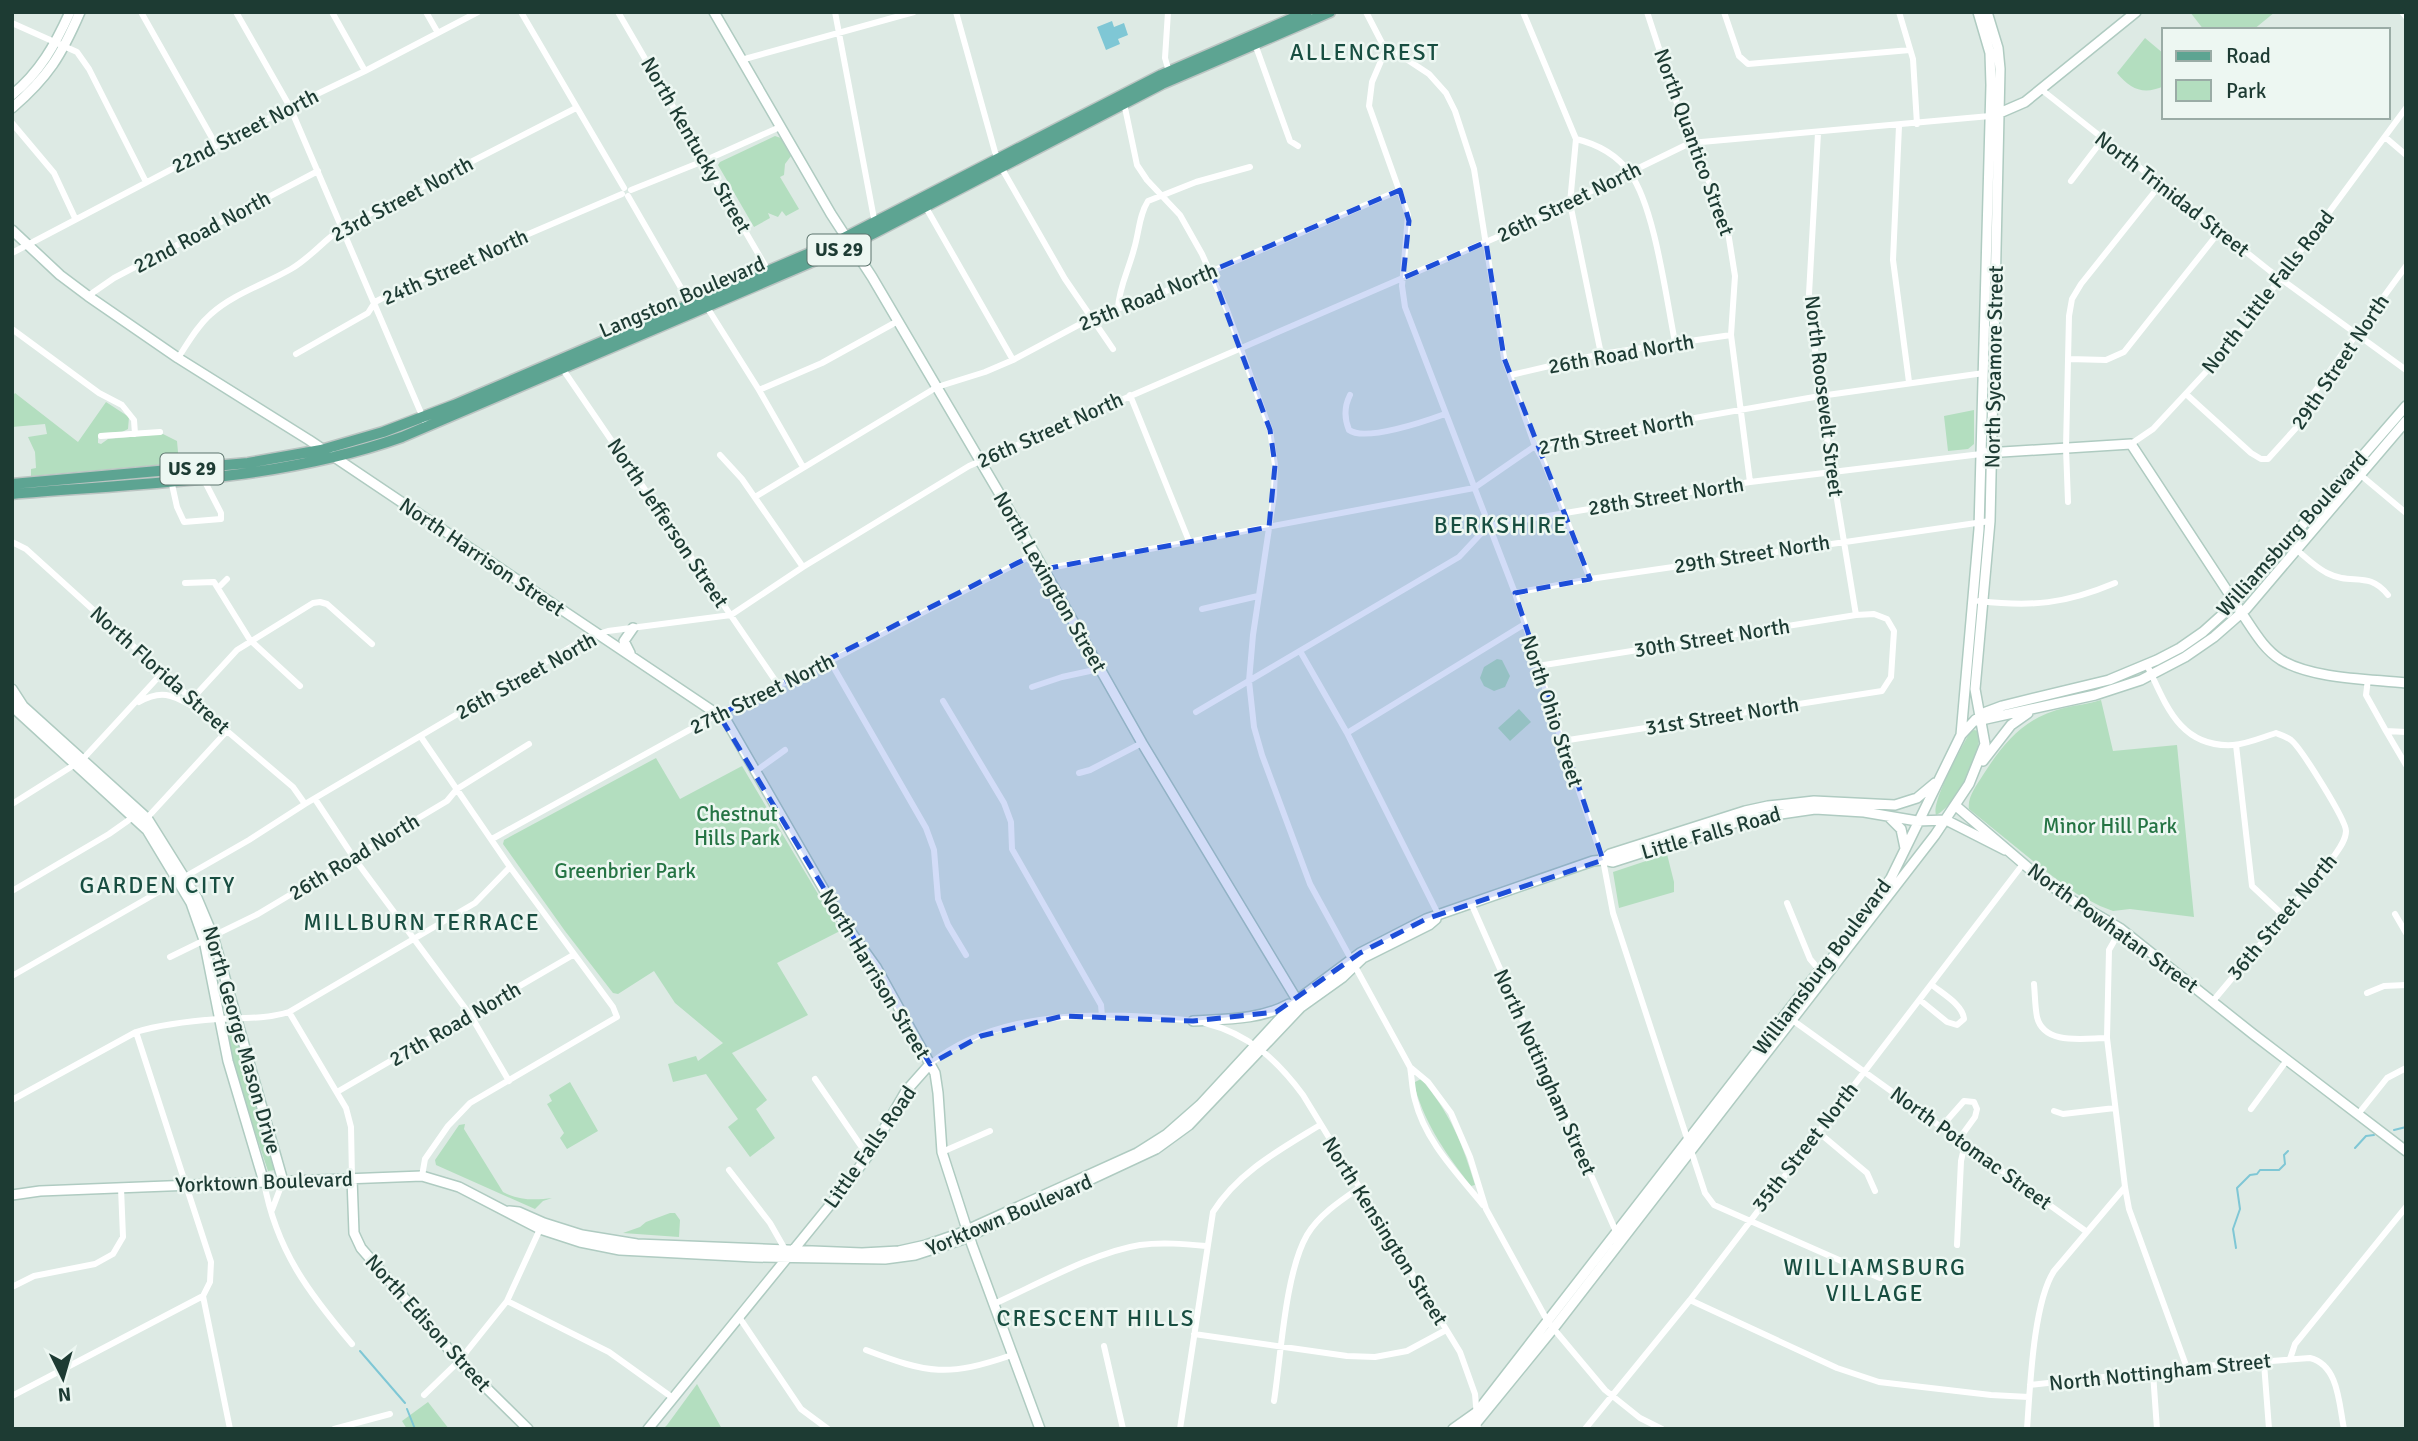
<svg xmlns="http://www.w3.org/2000/svg" width="2418" height="1441" font-family="Signika,sans-serif">
<style>
.green{fill:#b3debf}
.water{fill:#7fc7d5}
.lines{fill:none;stroke-linecap:round;stroke-linejoin:round}
.stream{stroke:#7fc7d5;stroke-width:2}
.secondary-casing{stroke:#afcbc1;stroke-width:12}
.primary-casing{stroke:#bbc4c2;stroke-width:13}
.street{stroke:#fff;stroke-width:6}
.secondary{stroke:#fff;stroke-width:9}
.primary{stroke:#5da492;stroke-width:10}
.marked{fill:#1d4ed8;fill-opacity:0.2;stroke:#1d4ed8;stroke-width:5;stroke-dasharray:14 9;stroke-linejoin:round}
.labels{text-anchor:middle;dominant-baseline:central;stroke-width:5;stroke-linejoin:round;paint-order:stroke}
.shield{fill:#edf7f2;stroke:#5b736c;stroke-width:2}
.shield-label{font-size:19px;font-weight:bold;fill:#1d3b33}
.street-label{font-size:21px;fill:#1d3b33;stroke:#edf7f2}
.park-label{font-size:21px;fill:#257444;stroke:#edf7f2}
.neighbourhood-label{font-size:23px;letter-spacing:2px;fill:#184e41;stroke:#edf7f2}
</style>
<rect width="100%" height="100%" fill="#ddeae4"/>
<path class="green" d="M2190 12H2275L2253 30H2204Z
M2145 38 2164 54V86C2144 95 2131 90 2117 73Z
M775 136 781 138 791 156 785 164 784 175 780 177 799 209 786 216 782 211 778 217 768 213 770 218 754 227 718 165 720 162Z
M15 393 78 442 106 402 129 417 128 429 122 432 100 433 98 435V443L101 444 108 439 163 434 177 441 179 463 31 476V469L36 468 35 452 28 437 47 434 45 424 12 427V397Z
M1974 410V444L1968 449 1948 451 1944 416Z
M1497 659 1502 660 1510 676 1505 687 1494 691 1484 686 1480 678 1484 667Z
M2101 700 2113 751 2177 745 2194 917 2130 909 2113 911 2100 906 2077 894 2044 870 1969 809C1967 797 1977 785 1983 775 2004 742 2025 717 2064 708 2076 705 2089 704 2101 700Z
M1519 709 1531 722 1510 741 1498 728Z
M1974 730 1979 731C1983 752 1955 807 1936 815 1931 801 1962 747 1970 732Z
M656 758 680 799 742 766 840 931 777 963 808 1015 732 1053 767 1100 756 1109 775 1138 750 1157 728 1127 738 1119 706 1074 673 1082 668 1064 696 1056 698 1061 723 1043 675 1003 654 971 618 994 613 993 565 931 503 844 504 840Z
M1667 854 1674 882V892L1619 908 1613 872Z
M236 1030 275 1170 268 1171 233 1066 226 1032Z
M1421 1079C1450 1113 1462 1142 1475 1185L1471 1186C1447 1155 1426 1126 1415 1088V1082Z
M570 1082 598 1131 567 1149 560 1138 564 1133 547 1104 552 1101 549 1095Z
M465 1124 464 1129 503 1192C519 1201 537 1200 552 1198L543 1201 535 1209 436 1165 435 1160 459 1125Z
M670 1213H675L680 1220 679 1237 623 1233 640 1227 646 1222Z
M697 1384 722 1429H663L667 1425Z
M428 1402 449 1429H407L402 1421Z"/>
<path class="water" d="M1112 21 1114 27 1124 23 1128 35 1118 39 1120 44 1106 50 1097 27Z"/>
<g class="lines">
<path class="stream" d="M2394 1130 2406 1127
M2355 1148 2366 1136 2374 1135
M2236 1248 2233 1229 2240 1209 2237 1188 2250 1175 2257 1174 2260 1170H2279L2285 1164 2284 1155 2288 1151
M360 1351 405 1403
M407 1409 415 1429"/>
<defs>
<path id="secondary" d="M714 12 831 214 872 277 1035 554 1142 743 1300 1005
M12 95C40 72 55 45 70 12
M12 108C48 77 61 56 80 12
M1995 115 2025 102 2136 12
M12 230 60 275 88 296 178 358 309 440 726 720 838 914 876 967 935 1073 938 1093 942 1152 972 1245 1040 1429
M1986 453 2131 444 2245 618C2255 633 2265 650 2281 660 2313 679 2369 679 2406 683
M630 653 624 641 633 628
M12 689 23 706 147 818 197 898 213 936 283 1181
M12 704 17 711 147 830 191 903 204 940 228 1061 264 1182
M1977 721 2095 695 2141 680 2185 657 2214 637 2246 609 2406 421
M1961 735 1979 529 1991 85 1990 53 1978 12
M1983 761 2011 725 2028 713
M1956 806 2039 877 2070 899 2121 929 2253 1034 2406 1151
M1890 818 1901 829 1905 848
M1603 860 1610 854 1745 811 1768 806 1814 801 1895 805 1917 798 1935 783
M1193 1021C1225 1019 1260 1020 1289 1004
M352 1178 354 1233 361 1248 459 1361 528 1429
M12 1195 40 1191 422 1176 459 1187 540 1229 580 1242 620 1250 754 1257 885 1259 915 1255 961 1240 1156 1149 1189 1125 1301 1007 1343 977 1363 958 1429 925 1436 919
M509 1211 519 1212 544 1223 582 1235 637 1244 862 1253 899 1251 926 1245 958 1234 1137 1153 1167 1134 1200 1105 1297 1000 1360 953 1426 919 1593 861 1603 860 1613 862 1747 819 1815 809 1864 812 1917 821 1946 820 2005 850
M648 1429 843 1189 870 1153 906 1091 930 1064
M1453 1429 1477 1412 1819 971 1830 961 1891 878 1961 735 1975 720 1986 712 2002 706 2109 680 2157 660 2180 648 2203 632 2223 614 2246 590 2406 406
M1466 1429 1478 1421 1553 1329 1935 835 1969 784 1985 744 1975 689 1990 521 2000 69 1998 48 1987 12"/>
<path id="primary" d="M12 484 248 463 321 450 383 432 454 405 838 241 1161 75 1307 12
M12 494C142 483 278 481 402 437L851 245 1162 84 1330 12"/>
</defs>
<use href="#secondary" class="secondary-casing"/>
<use href="#primary" class="primary-casing"/>
<path class="street" d="M141 12 216 145
M236 12 290 107 427 427
M332 12 365 71
M426 12 438 33
M521 12 624 188
M618 12 770 274
M835 12 875 224
M956 12 995 152 1001 167 1065 279 1113 349
M1168 12 1165 58 1169 72
M1366 12 1382 43 1429 74 1446 93 1455 111 1474 169 1504 358 1535 446 1543 460 1590 579
M1523 12 1576 139 1570 203 1601 354
M1647 12 1690 143 1716 196 1728 232 1735 276 1731 335 1750 482
M1724 12 1739 56 1748 64 1910 50
M1899 12 1913 59 1917 124
M2402 12 2406 17
M12 23 77 52 89 69 146 182
M1255 44 1290 141 1298 146
M1387 47 1372 82 1369 106 1408 215 1402 286 1405 307 1515 593 1563 745 1603 860 1613 913 1705 1193 1714 1205 1880 1278
M741 60 914 12
M2042 90 2270 271 2406 370
M1124 103 1137 165 1147 180 1180 215 1202 254 1227 310 1270 430 1275 465 1274 495 1253 635 1249 681 1254 727 1262 755 1310 884 1410 1067 1428 1082 1451 1113 1470 1157 1486 1209 1548 1322 1605 1390 1640 1418 1662 1429
M12 123 54 173 75 218
M1899 126 1893 260 1909 382
M1818 133 1809 294 1820 396 1856 615
M2385 137 2406 155
M1576 139C1597 144 1617 155 1630 173 1655 208 1666 298 1675 342
M2071 181 2103 139
M631 190 706 160 780 127
M628 196 692 307
M924 204 1013 360
M12 253 290 107 365 71 478 12
M88 296 114 278 318 171
M705 304 759 390 803 467
M1118 308C1119 287 1129 269 1134 249 1139 233 1139 215 1148 201L1196 182 1250 167
M12 329 99 393 122 405 134 420 135 434
M296 354 368 313 375 302 400 289 622 194
M178 358C188 343 197 326 211 314 233 294 265 284 291 269 310 258 323 241 342 228L576 108
M2069 359 2106 360 2124 352 2219 232
M562 368 779 686
M1511 375 1601 354 1731 335
M759 390 822 363 898 321
M2186 394 2251 453 2261 459H2268L2296 428 2308 401 2406 266
M1130 395 1189 541
M1350 395C1344 407 1344 418 1349 430 1365 442 1426 421 1445 414
M101 436 160 432
M2131 444 2153 429 2231 345 2406 108
M720 455 742 479 803 567
M2351 467 2406 513
M171 480 177 507 184 522 221 519V513L202 476
M755 497 937 387 985 372 1013 360 1099 314 1143 301 1400 190
M2068 502 2066 448 2069 316 2072 299 2081 284 2160 185
M12 542 26 549 227 731 293 787 305 804
M2288 542C2300 552 2313 566 2327 573 2352 586 2368 570 2388 595
M1044 569 1474 488 1535 446 1820 396 1984 373
M185 583 214 582 250 640 300 686
M219 587 227 579
M1515 593 1590 579 1990 521
M1979 601C2032 607 2065 604 2115 583
M1202 609 1258 596
M1300 651 1347 733 1439 916
M830 661 926 828 934 850 938 899 948 925 966 955
M2147 665C2166 705 2180 748 2233 745 2247 744 2263 737 2276 733 2281 735 2287 737 2291 740 2301 748 2346 820 2346 831 2346 840 2339 849 2334 856L2213 1001
M1538 666 1856 615 1874 614 1887 619 1894 631 1891 677 1882 691 1562 741
M2368 679 2366 695 2386 731
M1032 687 1062 677 1099 669
M192 699 237 650 313 603 320 602 327 604 372 644
M943 701 1004 803 1011 822 1012 849 1101 1005 1102 1016
M139 702C165 687 176 698 200 710
M1196 712 1459 557 1488 526 1750 482 1981 454
M2406 732 2386 731 2406 765
M1347 733 1523 625
M421 737 510 867 613 1007 617 1017 470 1103 448 1126 425 1159 422 1176
M2236 745 2252 886 2283 915
M756 771 785 750
M1079 773 1090 770 1142 743
M315 799 354 858 471 1016 509 1081
M12 804 82 760 163 672
M147 818 227 731
M492 839 709 719 830 661 1035 554
M12 891 109 834 136 815
M1471 903 1617 1234
M1787 903 1810 959 1821 972
M2395 914 2406 933
M2121 929 2109 950 2107 1038 2125 1187 2129 1209 2187 1368
M170 957 258 914 447 801 457 789 529 744
M12 976 249 840 305 804 588 637 608 631 731 615 803 567 969 466 1495 238 1690 143 1990 116
M2034 984C2035 995 2035 1007 2037 1017 2044 1046 2085 1038 2107 1038
M2367 993 2384 986 2406 985
M1920 1000 1947 1022 1957 1025 1964 1019C1963 1005 1943 994 1932 985
M289 1012 346 1108 351 1127 352 1178
M1791 1019 2087 1232
M1205 1023C1249 1034 1277 1060 1303 1095L1460 1352 1475 1394 1478 1429
M136 1032 211 1262 210 1282 203 1296 230 1429
M930 1064C1000 1007 1111 1012 1195 1021
M1410 1067C1412 1078 1412 1090 1415 1100 1425 1141 1457 1173 1483 1205
M815 1079 861 1146 870 1153
M337 1092 573 955
M12 1100 136 1032C162 1024 191 1021 218 1019 242 1018 266 1019 289 1012L475 903 510 867
M2251 1109 2287 1060
M2054 1111 2063 1114 2115 1108
M2359 1113 2387 1078 2406 1068
M1942 1126 1964 1101 1974 1102 1977 1109 1975 1117 1959 1139
M1817 1131 1867 1173 1875 1191
M942 1152 990 1131
M729 1170 770 1223 786 1251
M264 1182C276 1250 309 1293 352 1344
M272 1210 283 1181
M1957 1245 1961 1161 1965 1144
M12 1287 34 1276 95 1264 113 1254 123 1237 121 1188
M1690 1300 1837 1368 1879 1382 1991 1395 2029 1397
M507 1301 609 1352 673 1398
M994 1304C1036 1285 1095 1252 1140 1245 1162 1242 1184 1244 1206 1246
M739 1317 801 1409 828 1429
M1194 1334 1347 1356 1375 1357 1407 1351 1446 1330
M1104 1346 1123 1429
M866 1350C929 1374 948 1377 1012 1355
M2290 1359 2295 1344 2406 1207
M2264 1363 2269 1429
M2153 1373 2157 1429
M2030 1385 2205 1366 2310 1358C2339 1365 2339 1405 2344 1429
M424 1395 459 1361 507 1301 540 1229
M12 1396 203 1296
M1274 1401C1281 1356 1285 1273 1307 1235 1319 1215 1340 1201 1359 1188
M334 1429 390 1414
M1180 1429 1213 1212C1238 1172 1281 1149 1320 1125
M1585 1429 1690 1300 2023 864
M2027 1429C2030 1389 2033 1303 2054 1271L2125 1187"/>
<use href="#secondary" class="secondary"/>
<use href="#primary" class="primary"/>
</g>
<path class="marked" d="M1400 190 1409 221 1403 278 1486 242 1504 358 1590 579 1515 593 1603 860 1426 919 1360 953 1276 1012 1193 1021 1063 1016 981 1036 930 1064 719 715 1035 554 1044 569 1269 527 1275 465 1270 430 1211 271Z"/>
<g class="labels">
<g class="shield">
<rect x="807.5" y="234.5" width="63" height="31" rx="5"/>
<rect x="160.5" y="453.5" width="63" height="31" rx="5"/>
</g>
<g class="shield-label">
<text x="839" y="250">US 29</text>
<text x="192" y="469">US 29</text>
</g>
<g class="street-label">
<text transform="translate(245 131) rotate(-27)">22nd Street North</text>
<text transform="translate(1694 142) rotate(70)">North Quantico Street</text>
<text transform="translate(696 145) rotate(60)">North Kentucky Street</text>
<text transform="translate(2172 194) rotate(38)">North Trinidad Street</text>
<text transform="translate(402 199) rotate(-28)">23rd Street North</text>
<text transform="translate(1569 202) rotate(-26)">26th Street North</text>
<text transform="translate(202 232) rotate(-28)">22nd Road North</text>
<text transform="translate(455 267) rotate(-24)">24th Street North</text>
<text transform="translate(2268 292) rotate(-52)">North Little Falls Road</text>
<text transform="translate(682 297) rotate(-23)">Langston Boulevard</text>
<text transform="translate(1148 297) rotate(-22)">25th Road North</text>
<text transform="translate(1621 354) rotate(-10)">26th Road North</text>
<text transform="translate(2340 362) rotate(-56)">29th Street North</text>
<text transform="translate(1994 367) rotate(-89)">North Sycamore Street</text>
<text transform="translate(1824 396) rotate(83)">North Roosevelt Street</text>
<text transform="translate(1050 430) rotate(-24)">26th Street North</text>
<text transform="translate(1616 433) rotate(-11)">27th Street North</text>
<text transform="translate(1666 496) rotate(-9)">28th Street North</text>
<text transform="translate(668 523) rotate(56)">North Jefferson Street</text>
<text transform="translate(2292 534) rotate(-48)">Williamsburg Boulevard</text>
<text transform="translate(1752 554) rotate(-9)">29th Street North</text>
<text transform="translate(482 557) rotate(34)">North Harrison Street</text>
<text transform="translate(1050 582) rotate(60)">North Lexington Street</text>
<text transform="translate(1712 638) rotate(-9)">30th Street North</text>
<text transform="translate(160 670) rotate(42)">North Florida Street</text>
<text transform="translate(526 676) rotate(-29)">26th Street North</text>
<text transform="translate(762 694) rotate(-26)">27th Street North</text>
<text transform="translate(1552 711) rotate(72)">North Ohio Street</text>
<text transform="translate(1722 716) rotate(-9)">31st Street North</text>
<text transform="translate(1711 833) rotate(-16)">Little Falls Road</text>
<text transform="translate(354 857) rotate(-31)">26th Road North</text>
<text transform="translate(2282 917) rotate(-50)">36th Street North</text>
<text transform="translate(2113 928) rotate(36)">North Powhatan Street</text>
<text transform="translate(1822 967) rotate(-53)">Williamsburg Boulevard</text>
<text transform="translate(875 974) rotate(59)">North Harrison Street</text>
<text transform="translate(455 1024) rotate(-30)">27th Road North</text>
<text transform="translate(242 1040) rotate(74)">North George Mason Drive</text>
<text transform="translate(1545 1072) rotate(66)">North Nottingham Street</text>
<text transform="translate(870 1147) rotate(-55)">Little Falls Road</text>
<text transform="translate(1805 1147) rotate(-52)">35th Street North</text>
<text transform="translate(1971 1148) rotate(36)">North Potomac Street</text>
<text transform="translate(264 1182) rotate(-2)">Yorktown Boulevard</text>
<text transform="translate(1009 1215) rotate(-23)">Yorktown Boulevard</text>
<text transform="translate(1385 1231) rotate(58)">North Kensington Street</text>
<text transform="translate(428 1323) rotate(48)">North Edison Street</text>
<text transform="translate(2160 1372) rotate(-6)">North Nottingham Street</text>
</g>
<g class="park-label">
<text x="737" y="814">Chestnut<tspan x="737" dy="24">Hills Park</tspan></text>
<text x="2110" y="826">Minor Hill Park</text>
<text x="625" y="871">Greenbrier Park</text>
</g>
<g class="neighbourhood-label">
<text x="1365" y="52">ALLENCREST</text>
<text x="1501" y="525">BERKSHIRE</text>
<text x="158" y="885">GARDEN CITY</text>
<text x="422" y="922">MILLBURN TERRACE</text>
<text x="1875" y="1267">WILLIAMSBURG<tspan x="1875" dy="26">VILLAGE</tspan></text>
<text x="1096" y="1318">CRESCENT HILLS</text>
</g>
</g>
<rect width="2418" height="1441" fill="none" stroke="#1d3b33" stroke-width="28"/>
<rect x="2162" y="28" width="228" height="91" fill="#edf7f2" stroke="#9aaca6" stroke-width="2"/>
<rect x="2176" y="51" width="35" height="10" fill="#5da492" stroke="#9aaca6" stroke-width="2"/>
<text x="2226" y="63" font-size="21" fill="#1d3b33">Road</text>
<rect x="2176" y="80" width="35" height="21" fill="#b3debf" stroke="#9aaca6" stroke-width="2"/>
<text x="2226" y="98" font-size="21" fill="#1d3b33">Park</text>
<g transform="translate(63 1378) rotate(175)" stroke="#edf7f2" stroke-width="5" paint-order="stroke">
<path d="M0-5L12 26L0 18L-12 26Z" fill="#1d3b33"/>
<text y="-10" font-size="19" font-weight="bold" text-anchor="middle" fill="#1d3b33">N</text>
</g>
</svg>
